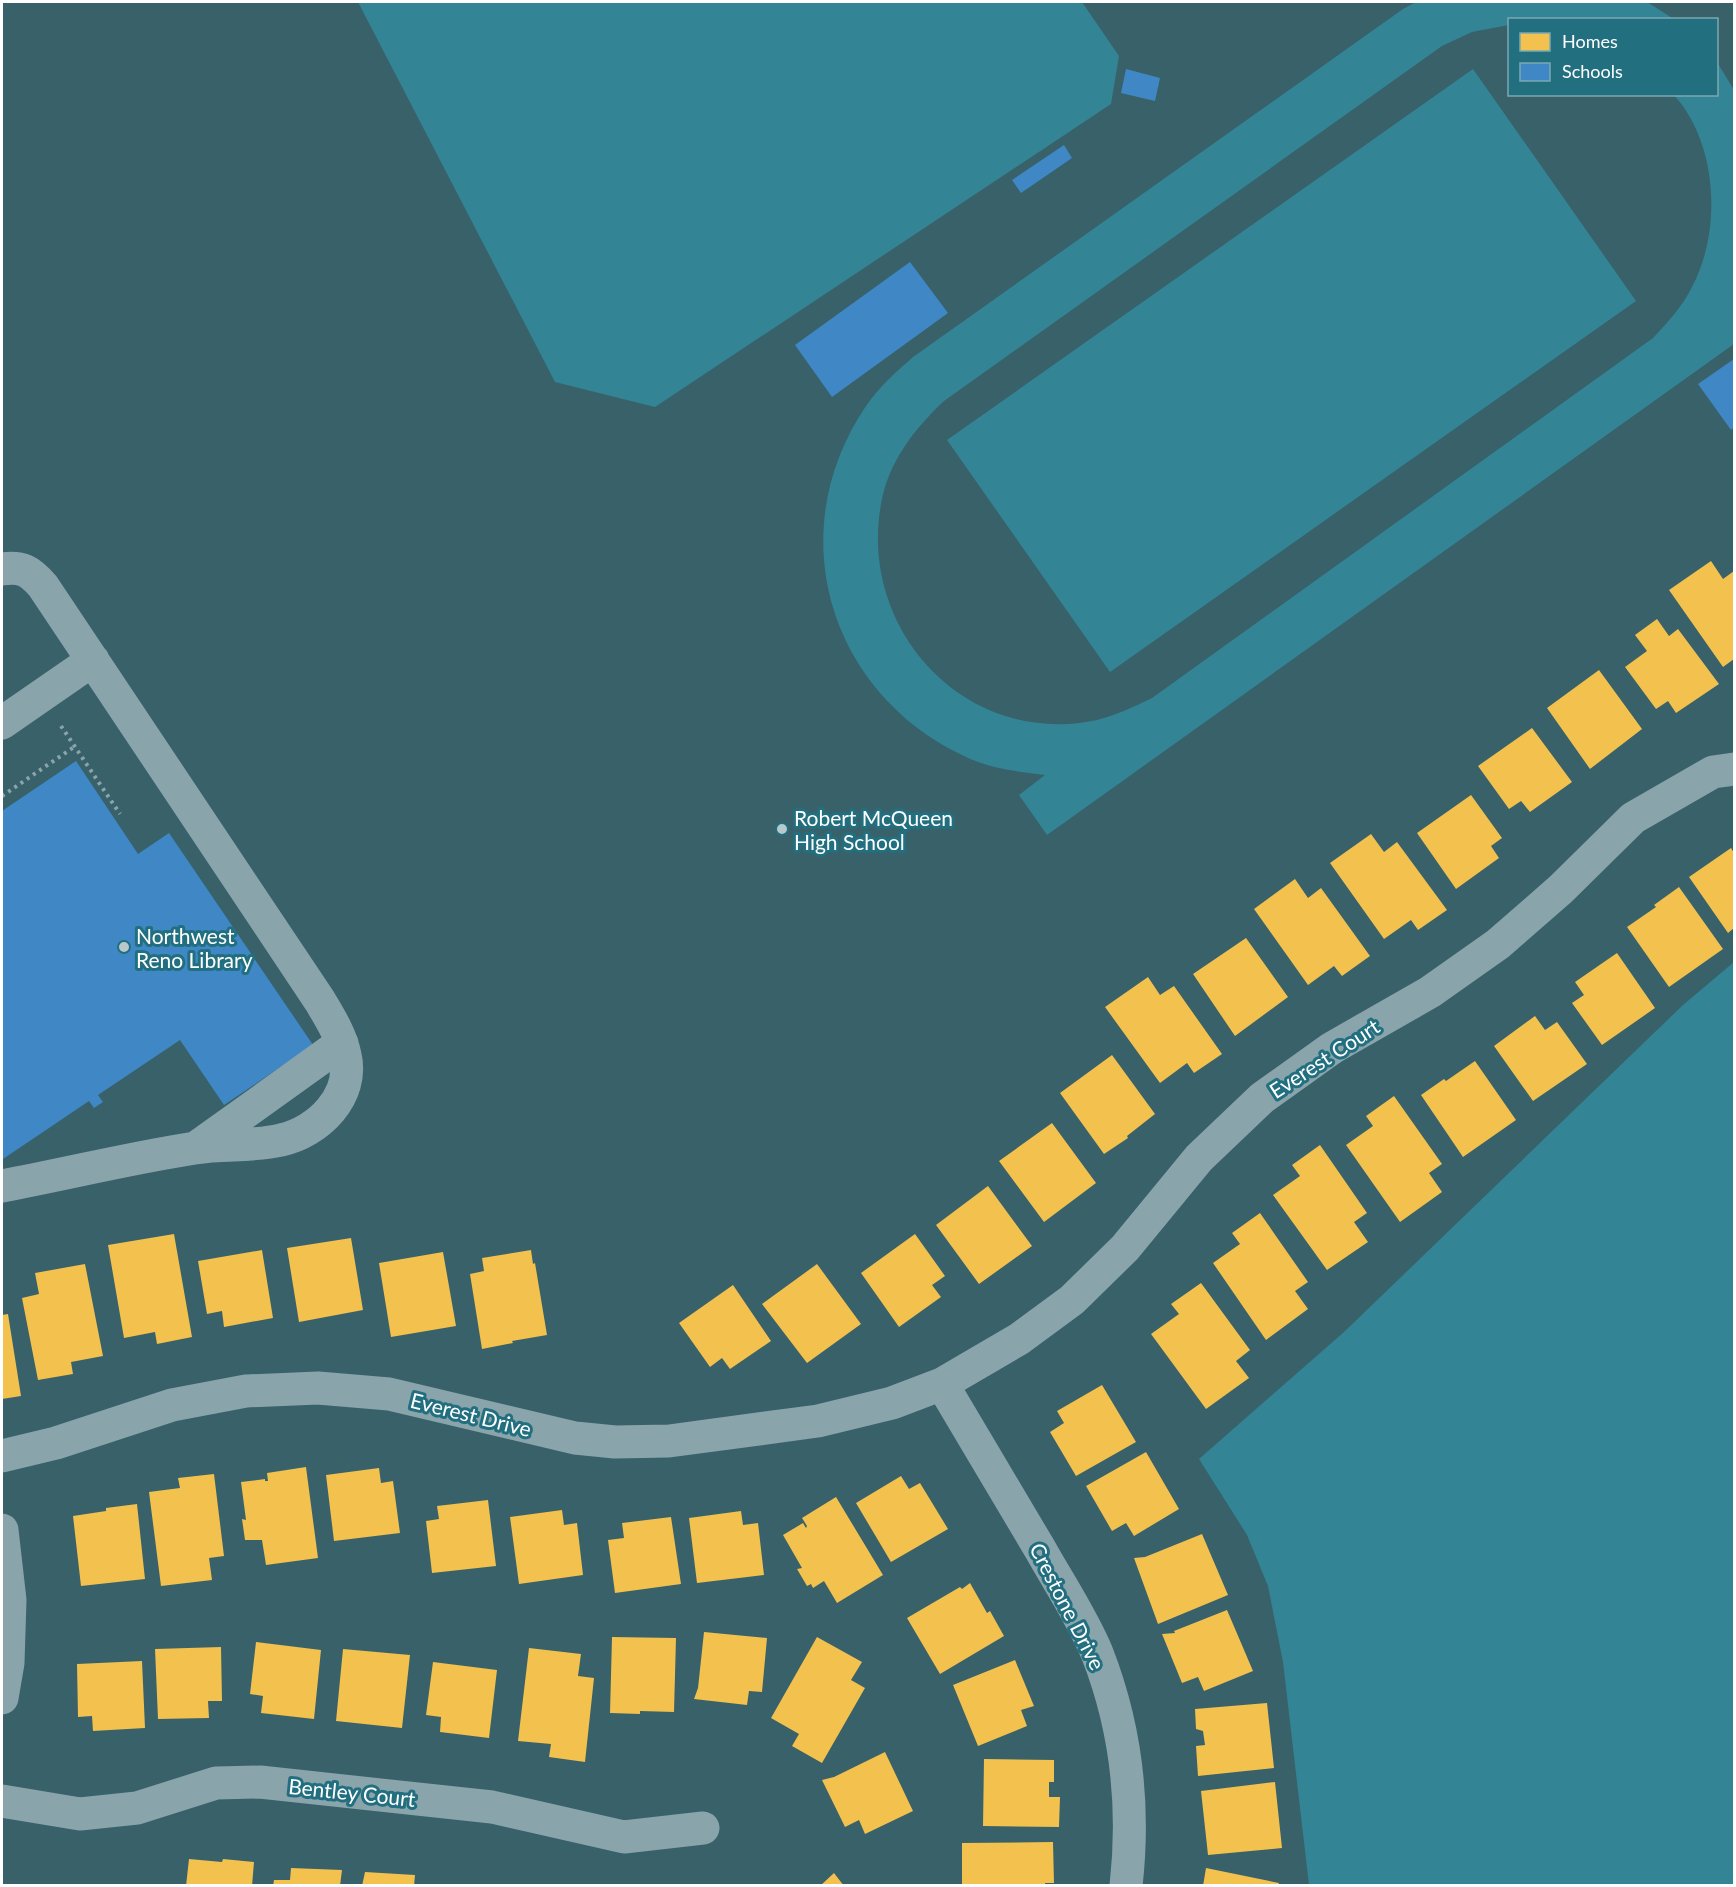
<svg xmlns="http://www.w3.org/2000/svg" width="1736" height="1887" font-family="Lato,sans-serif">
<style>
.green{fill:#338495}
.homes{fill:#f2c14e}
.schools{fill:#3f88c5}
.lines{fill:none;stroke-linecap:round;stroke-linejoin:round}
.path{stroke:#89a4ab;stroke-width:4;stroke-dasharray:3 4.5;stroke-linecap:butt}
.minor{stroke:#89a4ab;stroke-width:33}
.poi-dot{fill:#b9c8cb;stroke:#226f80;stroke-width:2}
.labels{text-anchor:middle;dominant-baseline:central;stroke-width:6;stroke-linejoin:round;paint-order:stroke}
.poi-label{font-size:21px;fill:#fff;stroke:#226f80;text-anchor:start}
.street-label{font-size:21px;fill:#fff;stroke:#226f80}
</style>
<rect width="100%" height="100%" fill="#38616a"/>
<path class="green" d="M358 2H1082L1119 56 1111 104 655 407 555 382Z
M1416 2H1647L1674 19 1510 20 1509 25 1472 32 1442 46 944 401C914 429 888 463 881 504 858 631 967 748 1097 720 1116 715 1134 707 1152 698L1653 338C1668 322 1682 307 1692 287 1722 230 1718 144 1674 95L1716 94 1717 62 1734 90V344L1047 835 1019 795 1045 775C1022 772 1000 770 978 762 833 704 777 537 866 406 879 387 896 372 913 357L1403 9Z
M1473 69 1636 301 1110 672 947 440Z
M1734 962V1885H1309L1283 1662 1268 1586 1247 1535 1199 1459 1344 1332 1683 1005Z"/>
<path class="homes" d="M1711 561 1723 579 1734 571V659L1723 667 1669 590Z
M1657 619 1669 636 1678 629 1719 684 1676 713 1668 701 1656 709 1625 667 1647 651 1635 635Z
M1599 670 1642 729 1590 769 1547 708Z
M1532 728 1572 782 1530 812 1521 801 1509 809 1478 766Z
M1471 795 1502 838 1491 846 1499 858 1456 889 1417 833Z
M1371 834 1384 852 1397 842 1447 910 1418 930 1411 920 1384 939 1330 863Z
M1731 848 1734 853V928L1728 933 1689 877Z
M1295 879 1308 898 1321 888 1370 956 1342 976 1334 966 1308 985 1254 909Z
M1679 887 1723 949 1669 987 1627 927 1656 907 1654 905Z
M1246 938 1288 997 1235 1036 1193 974Z
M1617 953 1655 1008 1602 1045 1572 1003 1584 995 1575 982Z
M1148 977 1160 995 1174 986 1222 1054 1194 1073 1187 1063 1160 1083 1105 1007Z
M1535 1016 1545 1030 1557 1022 1587 1064 1533 1101 1494 1046Z
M1112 1055 1155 1114 1127 1136 1128 1138 1104 1154 1060 1093Z
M1475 1061 1516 1120 1463 1157 1421 1095 1444 1079 1446 1081Z
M1394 1096 1442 1164 1429 1173 1442 1192 1400 1222 1346 1145 1373 1126 1366 1116Z
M1052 1123 1096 1183 1044 1222 999 1161Z
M1320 1145 1367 1213 1354 1222 1368 1242 1327 1270 1273 1195 1300 1176 1292 1165Z
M988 1186 1032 1246 979 1284 936 1225Z
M1260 1213 1308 1282 1295 1291 1308 1309 1266 1340 1213 1263 1240 1244 1232 1233Z
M174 1234 192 1337 157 1344 155 1332 124 1338 108 1245Z
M915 1234 945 1276 932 1285 941 1297 899 1327 861 1273Z
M351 1238 363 1310 299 1322 287 1248Z
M262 1250 273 1318 224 1327 222 1311 207 1314 198 1261Z
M531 1250 533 1264 535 1263 547 1335 512 1341 513 1343 482 1349 470 1274 484 1271 482 1258Z
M443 1252 456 1326 391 1337 379 1263Z
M85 1264 103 1356 71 1362 73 1374 38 1380 22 1298 39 1294 35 1273Z
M817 1264 861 1324 807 1363 762 1304Z
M1201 1283 1250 1350 1236 1361 1249 1378 1206 1409 1151 1334 1179 1314 1171 1304Z
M733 1285 771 1341 730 1369 722 1358 710 1367 679 1323Z
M8 1314 21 1396 2 1399V1315Z
M1102 1385 1136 1442 1076 1476 1050 1432 1064 1423 1057 1411Z
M1146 1452 1179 1509 1134 1536 1126 1523 1112 1531 1086 1486Z
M306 1467 318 1558 266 1565 262 1540H245L242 1519 246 1520 241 1482 265 1479V1481H268L267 1473Z
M379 1468 381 1483 393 1481 400 1533 334 1541 326 1475Z
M214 1474 224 1556 209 1558 212 1580 161 1586 149 1492 180 1488 178 1478Z
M901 1476 909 1489 920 1483 948 1529 891 1562 856 1503Z
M836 1497 883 1575 837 1603 824 1581 813 1588 811 1584 807 1586 797 1569 802 1568 783 1535 803 1523 806 1528 807 1526 802 1518Z
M488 1500 496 1566 432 1573 426 1521 439 1519 437 1506Z
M137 1504 145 1579 81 1586 73 1516 106 1511V1508Z
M562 1510 564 1525 577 1523 583 1575 519 1584 510 1517Z
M741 1511 743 1525 758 1523 764 1575 697 1583 689 1518Z
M671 1517 681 1584 615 1593 608 1540 624 1538 622 1523Z
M1202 1534 1228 1595 1158 1624 1134 1558 1145 1557Z
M970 1583 987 1613 990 1611 1004 1636 940 1674 907 1618 960 1587 962 1589Z
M1227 1610 1253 1671 1204 1691 1198 1677 1182 1683 1162 1634 1175 1633 1174 1631Z
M704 1632 767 1638 762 1692 749 1691 747 1705 694 1699 698 1688Z
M612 1637 676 1638 674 1712 640 1711V1714L610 1713Z
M817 1637 862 1662 851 1680 865 1688 822 1763 792 1746 799 1734 771 1718Z
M256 1642 321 1650 314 1719 261 1713 263 1696 250 1694Z
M221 1647 222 1701H208L209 1718 158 1719 155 1649Z
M529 1648 581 1654 578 1676 594 1678 585 1762 549 1757 551 1744 518 1741Z
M343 1649 410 1655 402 1728 336 1721Z
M1015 1660 1034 1706 1021 1710 1027 1726 978 1746 953 1685Z
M142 1661 145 1728 93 1731 92 1716 78 1717 77 1664Z
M433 1662 497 1670 489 1738 440 1732 441 1717 426 1715Z
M1267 1703 1274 1768 1198 1776 1196 1746 1205 1745 1203 1731 1196 1729 1195 1709Z
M885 1752 913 1811 865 1834 859 1820 845 1827 822 1780 834 1777Z
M984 1759 1054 1760V1782H1049V1797H1060L1059 1827 983 1826Z
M1275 1782 1282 1848 1208 1855 1201 1791Z
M1053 1842 1054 1883H1045V1886H962V1843Z
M189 1859 222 1862 223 1859 254 1862 252 1886H186Z
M291 1868 342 1870 340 1886H273L274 1880H290Z
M1206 1868 1279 1883 1278 1886H1203Z
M365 1872 415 1875 414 1886H362Z
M834 1873 844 1886H820Z"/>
<path class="schools" d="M1126 69 1160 78 1155 101 1121 93Z
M1064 145 1072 158 1021 193 1012 180Z
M910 262 948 313 832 397 795 345Z
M1734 359V427L1731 430 1698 384Z
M76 761 138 854 169 833 313 1045 224 1105 180 1040 98 1095 103 1102 94 1108 89 1101 3 1159 2 1156V811Z"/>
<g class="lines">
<path class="path" d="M61 726 120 814
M2 796 74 747"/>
<path class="minor" d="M2 569C22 566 30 571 43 586L320 1001C330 1018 341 1035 345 1055 355 1096 318 1132 281 1140 253 1147 223 1143 195 1148 130 1158 66 1174 2 1186
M2 723 93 660
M197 1147 342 1043
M942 1384C975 1439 1007 1494 1040 1549 1059 1583 1082 1617 1097 1653 1126 1727 1135 1806 1126 1886
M2 1456 56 1443 172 1405 246 1391 318 1388 389 1394 575 1438 615 1442 669 1441 818 1421 892 1403 942 1384 1019 1339 1072 1300 1125 1248 1199 1158 1262 1098 1332 1048 1430 992 1498 944 1561 889 1633 818 1713 772 1734 769
M2 1530 10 1600 8 1663 2 1698
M2 1801 80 1814 137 1808 216 1783 260 1782 492 1807 624 1837 703 1828"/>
</g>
<g class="poi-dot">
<circle cx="782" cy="829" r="6"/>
<circle cx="124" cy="947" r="6"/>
</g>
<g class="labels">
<g class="poi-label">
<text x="794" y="817">Robert McQueen<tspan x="794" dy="24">High School</tspan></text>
<text x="136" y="935">Northwest<tspan x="136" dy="24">Reno Library</tspan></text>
</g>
<g class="street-label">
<text transform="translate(1324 1058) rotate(-33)">Everest Court</text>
<text transform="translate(471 1414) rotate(14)">Everest Drive</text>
<text transform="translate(1068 1606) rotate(63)">Crestone Drive</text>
<text transform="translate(352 1792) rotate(6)">Bentley Court</text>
</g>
</g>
<rect width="1736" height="1887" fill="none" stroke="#ffffff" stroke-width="6"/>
<rect x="1508" y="18" width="210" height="78" fill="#226f80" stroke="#7aa9b3" stroke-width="1.5"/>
<rect x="1520" y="33" width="30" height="18" fill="#f2c14e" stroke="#7aa9b3" stroke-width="1.5"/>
<text x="1562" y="48" font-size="18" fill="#ffffff">Homes</text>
<rect x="1520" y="63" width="30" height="18" fill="#3f88c5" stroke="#7aa9b3" stroke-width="1.5"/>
<text x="1562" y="78" font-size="18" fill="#ffffff">Schools</text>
</svg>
